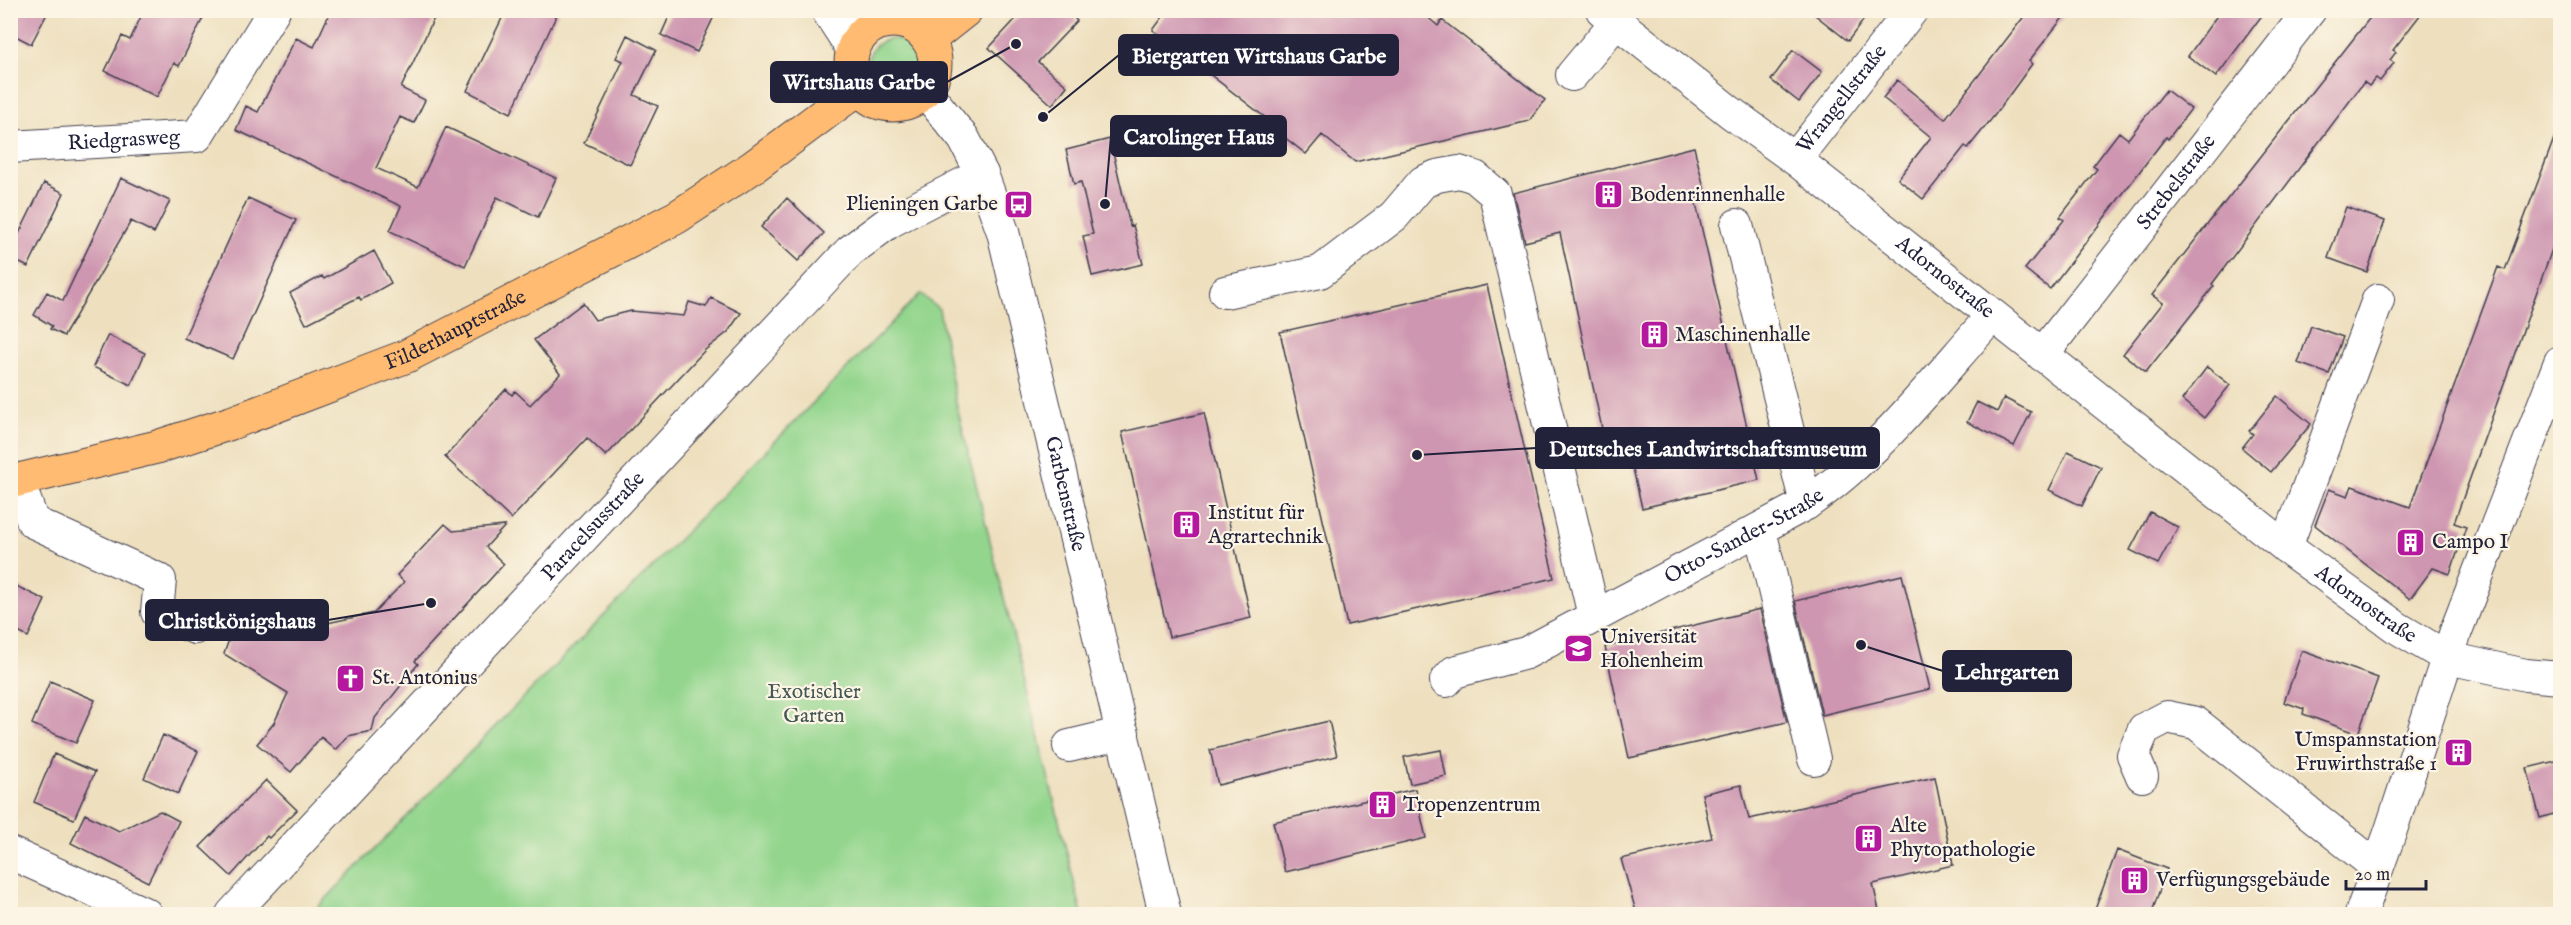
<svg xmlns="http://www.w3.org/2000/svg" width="2571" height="925" font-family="'IM FELL English',serif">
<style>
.green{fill:#93d58d;stroke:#5a7c64;stroke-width:1.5}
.building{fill:#ce96b0}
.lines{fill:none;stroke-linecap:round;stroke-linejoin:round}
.minor-casing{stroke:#413e4f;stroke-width:34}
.major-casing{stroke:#413e4f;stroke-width:35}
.minor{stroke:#fff;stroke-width:32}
.major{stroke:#ffbb71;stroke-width:33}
.labels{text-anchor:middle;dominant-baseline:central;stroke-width:4.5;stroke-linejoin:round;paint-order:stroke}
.street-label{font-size:21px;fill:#22223b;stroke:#fcf5e5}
.poi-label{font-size:21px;fill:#22223b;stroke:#fcf5e5;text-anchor:start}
.park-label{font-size:21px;fill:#445854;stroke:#fcf5e5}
.leader{fill:none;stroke:#22223b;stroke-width:2}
.callout-dot{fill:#22223b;stroke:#fcf5e5;stroke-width:2}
.callout{fill:#22223b;stroke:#22223b;stroke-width:2}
.callout-label{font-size:22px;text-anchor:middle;font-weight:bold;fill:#fff}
</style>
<rect width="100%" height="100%" fill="#fcf5e5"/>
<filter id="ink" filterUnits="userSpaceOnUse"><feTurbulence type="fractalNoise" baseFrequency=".0167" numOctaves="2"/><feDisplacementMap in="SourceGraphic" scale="12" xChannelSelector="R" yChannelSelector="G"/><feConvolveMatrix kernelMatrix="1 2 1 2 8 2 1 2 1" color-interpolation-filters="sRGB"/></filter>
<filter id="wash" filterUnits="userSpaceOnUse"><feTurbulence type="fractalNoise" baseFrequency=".008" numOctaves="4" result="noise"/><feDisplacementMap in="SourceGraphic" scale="24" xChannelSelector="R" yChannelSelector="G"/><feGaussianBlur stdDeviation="1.35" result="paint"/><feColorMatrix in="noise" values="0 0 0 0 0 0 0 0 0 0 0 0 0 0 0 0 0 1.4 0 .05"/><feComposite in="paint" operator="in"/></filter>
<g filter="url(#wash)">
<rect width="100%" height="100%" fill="#eee0bf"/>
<path class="green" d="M868 64a25 25 0 1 1 50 0a25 25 0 1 1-50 0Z
M920 294 939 309 956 403 1082 914H311Z"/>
<g id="blocks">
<path class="building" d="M10 10H49L31 44 10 33Z
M144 10H207L179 66 174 63 157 97 105 71 122 36 130 40Z
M331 10H419L434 18 401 88 425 100 414 123 400 117 376 168 418 187 446 127 556 178 538 217 497 197 465 266 390 231 401 206 236 130 246 106 258 112 296 38 314 47Z
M506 10H559L511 113 467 91Z
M672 10H717L697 52 661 35Z
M1024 10H1067L1077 21 1038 62 1067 86 1052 105 989 48Z
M1168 10H1419L1438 26 1442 20 1545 100 1529 121 1355 162 1322 135 1306 154 1265 122 1267 119 1153 30Z
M1809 10H1871L1848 41Z
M2029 10H2069L2029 61 2032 64 1994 116 1968 148 1965 146 1923 199 1898 179 1931 137 1883 98 1897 80 1945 119Z
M2221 10H2266L2216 77 2188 56Z
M2376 10H2424L2393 50 2396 52 2390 60 2394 63 2380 81 2376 78 2369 86 2364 82 2212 284 2214 286 2146 372 2123 354 2163 303 2152 295Z
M627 35 656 50 634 95 658 106 630 165 584 143 623 61 616 58Z
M1793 50 1822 72 1799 102 1771 80Z
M2166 90 2191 109 2168 139 2166 137 2050 289 2025 269 2064 220 2060 217 2097 169 2093 166 2119 132 2128 139Z
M2558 128H2560V227L2454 523 2466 527 2450 574 2433 568 2410 599 2315 525 2329 489 2348 496 2352 486 2410 507 2498 267 2505 270Z
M1110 139 1130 226 1133 225 1143 264 1092 276 1083 236 1093 234 1081 182 1074 184 1066 150Z
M1694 147 1706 196 1695 199 1759 480 1642 508 1625 434 1604 438 1560 233 1525 242 1513 193Z
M121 178 170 201 154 233 131 221 64 336 50 329 52 326 34 315 47 292 63 301Z
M44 183 64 193 28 267 10 258V252Z
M248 198 296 220 233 359 184 338Z
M787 198 824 233 798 261 761 227Z
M2346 207 2385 221 2367 272 2328 258Z
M374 251 391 283 361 300 359 297 306 324 290 293 322 276 324 279Z
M1487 285 1554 578 1347 625 1280 332Z
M711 298 741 313 728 332 705 350 606 456 587 438 511 519 445 457 506 389 512 395 515 391 530 405 560 374 534 340 583 303 595 320 631 311 684 316 689 302 706 307Z
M2311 326 2343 337 2329 374 2298 363Z
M108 335 145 353 131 385 93 367Z
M2207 367 2230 385 2204 418 2182 400Z
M2277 396 2311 424 2271 472 2242 448 2253 434 2249 431Z
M2004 398 2031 412 2014 446 1967 422 1977 402 1997 412Z
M1204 413 1251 618 1169 637 1122 432Z
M2068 451 2101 467 2082 506 2049 490Z
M2150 512 2178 527 2158 564 2130 550Z
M445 524 453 531 505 526 486 547 504 564 415 661 418 664 375 718 372 731 348 736 336 750 321 737 291 772 257 744 274 723 288 693 224 654 242 601 318 625 374 613 404 582 397 575Z
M1902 575 1930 689 1822 715 1795 601Z
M10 583 45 600 28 637 10 628Z
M1760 609 1787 722 1629 758 1605 647Z
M2302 651 2378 678 2358 734 2303 714 2304 709 2284 702Z
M50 681 95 700 76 743 32 724Z
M1329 721 1337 756 1218 785 1210 750Z
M163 735 198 751 178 794 144 778Z
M1441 750 1446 776 1410 784 1404 757Z
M54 754 95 772 74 819 34 802Z
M2560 760V812L2540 818 2527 768Z
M1935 777 1953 865 1873 884 1880 915H1637L1621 859 1712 838 1702 794 1741 785 1749 819Z
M266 780 297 810 269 838 267 836 231 876 200 847Z
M1415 789 1426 838 1285 872 1273 822Z
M160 811 179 821 148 882 71 843 85 814 119 831Z
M2117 850 2167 869 2151 915H2093Z"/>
</g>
</g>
<g filter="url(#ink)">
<use href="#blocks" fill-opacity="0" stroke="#413e4f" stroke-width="1.5"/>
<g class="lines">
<defs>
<g id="minor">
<path d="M827 10 853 50"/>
<path d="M861 10 873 26"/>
<path id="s1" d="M1602 10 1730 112 1795 159 2286 547 2396 627 2448 658 2526 675 2560 678"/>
<path d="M1572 75 1616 22"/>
<path id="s2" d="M925 91 964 139 982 174 1003 232 1165 914"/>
<path id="s3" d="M10 147 197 136 274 10"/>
<path id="s4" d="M1795 159 1912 10"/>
<path d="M1737 225 1806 504"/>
<path d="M1225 292 1320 272 1394 216 1423 182 1437 176 1459 172 1475 177 1495 194 1594 616"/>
<path id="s5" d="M2042 355 2310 10"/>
<path d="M18 481 33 522 160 580 157 612 195 628"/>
<path d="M1760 530 1814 759"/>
<path d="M2286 547 2378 300"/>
<path id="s6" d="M1446 681 1454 672 1526 653 1806 504C1879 454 1934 381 1992 316"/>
<path d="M1069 746 1123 733"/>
<path d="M2142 776 2133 755 2144 729 2167 717 2196 723 2377 867"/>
<path d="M10 853 146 914"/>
<path id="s7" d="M232 914 850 251 889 222 982 174"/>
<path d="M2361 914 2390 833 2456 631 2560 362"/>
</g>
<g id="major">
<circle cx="893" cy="63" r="42"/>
<path d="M928 40 966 10"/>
<path id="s8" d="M10 482 157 447 231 423 407 356 677 217 753 167 859 88"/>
</g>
</defs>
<use href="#minor" class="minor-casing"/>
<use href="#major" class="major-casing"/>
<use href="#minor" class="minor"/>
<use href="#major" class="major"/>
</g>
</g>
<defs>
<symbol id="building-square" viewBox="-11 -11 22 22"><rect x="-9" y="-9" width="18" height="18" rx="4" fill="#b5179e" stroke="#fcf5e5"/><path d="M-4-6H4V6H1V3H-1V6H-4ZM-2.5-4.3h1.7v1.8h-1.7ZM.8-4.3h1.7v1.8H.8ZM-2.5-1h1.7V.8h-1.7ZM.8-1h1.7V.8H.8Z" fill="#fff"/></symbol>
<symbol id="bus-square" viewBox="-11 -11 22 22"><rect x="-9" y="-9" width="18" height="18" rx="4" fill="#b5179e" stroke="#fcf5e5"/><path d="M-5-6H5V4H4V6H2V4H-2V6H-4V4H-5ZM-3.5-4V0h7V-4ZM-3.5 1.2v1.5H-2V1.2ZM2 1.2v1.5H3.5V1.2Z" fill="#fff"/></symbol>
<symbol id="university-square" viewBox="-11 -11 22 22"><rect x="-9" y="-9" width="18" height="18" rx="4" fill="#b5179e" stroke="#fcf5e5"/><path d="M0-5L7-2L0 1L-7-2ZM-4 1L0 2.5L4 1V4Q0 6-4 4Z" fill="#fff"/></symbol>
<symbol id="church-square" viewBox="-11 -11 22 22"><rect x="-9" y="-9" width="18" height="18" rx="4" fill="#b5179e" stroke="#fcf5e5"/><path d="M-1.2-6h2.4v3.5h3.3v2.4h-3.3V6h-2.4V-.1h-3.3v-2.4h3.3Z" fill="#fff"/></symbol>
</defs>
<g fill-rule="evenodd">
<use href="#building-square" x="1592" y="178" width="33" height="33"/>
<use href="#bus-square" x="1002" y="188" width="33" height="33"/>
<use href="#building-square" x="1638" y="318" width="33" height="33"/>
<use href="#building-square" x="1170" y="508" width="33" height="33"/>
<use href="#building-square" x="2394" y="526" width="33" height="33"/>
<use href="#university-square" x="1562" y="632" width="33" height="33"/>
<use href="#church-square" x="334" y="662" width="33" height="33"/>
<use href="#building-square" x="2442" y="736" width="33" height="33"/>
<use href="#building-square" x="1366" y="788" width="33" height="33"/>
<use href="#building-square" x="1852" y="822" width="33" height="33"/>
<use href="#building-square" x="2118" y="864" width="33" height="33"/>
</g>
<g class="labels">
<g class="street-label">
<text stroke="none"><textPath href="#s4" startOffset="76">Wrangellstraße</textPath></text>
<text stroke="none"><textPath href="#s3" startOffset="114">Riedgrasweg</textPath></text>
<text stroke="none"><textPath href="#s5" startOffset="219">Strebelstraße</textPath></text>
<text stroke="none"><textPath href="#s1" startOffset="435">Adornostraße</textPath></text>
<text stroke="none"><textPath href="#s8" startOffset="472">Filderhauptstraße</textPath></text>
<text stroke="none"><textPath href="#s2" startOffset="432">Garbenstraße</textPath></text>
<text stroke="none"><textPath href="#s7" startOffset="530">Paracelsusstraße</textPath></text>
<text stroke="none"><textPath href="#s6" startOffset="334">Otto-Sander-Straße</textPath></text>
<text stroke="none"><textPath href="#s1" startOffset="968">Adornostraße</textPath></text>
</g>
<g class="poi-label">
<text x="1630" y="195">Bodenrinnenhalle</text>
<text x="998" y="204" text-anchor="end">Plieningen Garbe</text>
<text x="1675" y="335">Maschinenhalle</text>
<text x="1208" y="513">Institut für<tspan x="1208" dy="24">Agrartechnik</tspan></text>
<text x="2432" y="542">Campo I</text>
<text x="1600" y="637">Universität<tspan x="1600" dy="24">Hohenheim</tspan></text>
<text x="372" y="678">St. Antonius</text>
<text x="2437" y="740" text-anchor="end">Umspannstation<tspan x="2437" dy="24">Fruwirthstraße 1</tspan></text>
<text x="1403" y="805">Tropenzentrum</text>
<text x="1890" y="826">Alte<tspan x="1890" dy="24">Phytopathologie</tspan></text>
<text x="2156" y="880">Verfügungsgebäude</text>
</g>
<g class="park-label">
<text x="814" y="692">Exotischer<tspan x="814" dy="24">Garten</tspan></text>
</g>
</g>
<path class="leader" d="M1043 117L1119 55M1016 44L947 82M1105 204L1111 136M1417 455L1536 448M431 603L328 620M1861 645L1943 671"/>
<g class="callout-dot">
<circle cx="1043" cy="117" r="6"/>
<circle cx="1016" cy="44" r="6"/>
<circle cx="1105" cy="204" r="6"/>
<circle cx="1417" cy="455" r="6"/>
<circle cx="431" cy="603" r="6"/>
<circle cx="1861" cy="645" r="6"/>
</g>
<g class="callout">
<rect x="1119" y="35" width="279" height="40" rx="6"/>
<rect x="771" y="62" width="176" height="40" rx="6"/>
<rect x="1111" y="116" width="175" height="40" rx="6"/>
<rect x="1536" y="428" width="343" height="40" rx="6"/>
<rect x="146" y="600" width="182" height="40" rx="6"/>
<rect x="1943" y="651" width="128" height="40" rx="6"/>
</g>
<g class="callout-label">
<text x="1259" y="63">Biergarten Wirtshaus Garbe</text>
<text x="859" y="89">Wirtshaus Garbe</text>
<text x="1199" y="144">Carolinger Haus</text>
<text x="1708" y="456">Deutsches Landwirtschaftsmuseum</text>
<text x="237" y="628">Christkönigshaus</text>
<text x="2007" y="679">Lehrgarten</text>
</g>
<rect width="2571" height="925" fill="none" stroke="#fcf5e5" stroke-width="36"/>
<path d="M2346 880v9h80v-9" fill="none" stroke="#22223b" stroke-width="3"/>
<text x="2355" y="880" font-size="18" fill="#22223b" stroke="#fcf5e5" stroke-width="4.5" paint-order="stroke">20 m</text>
</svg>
